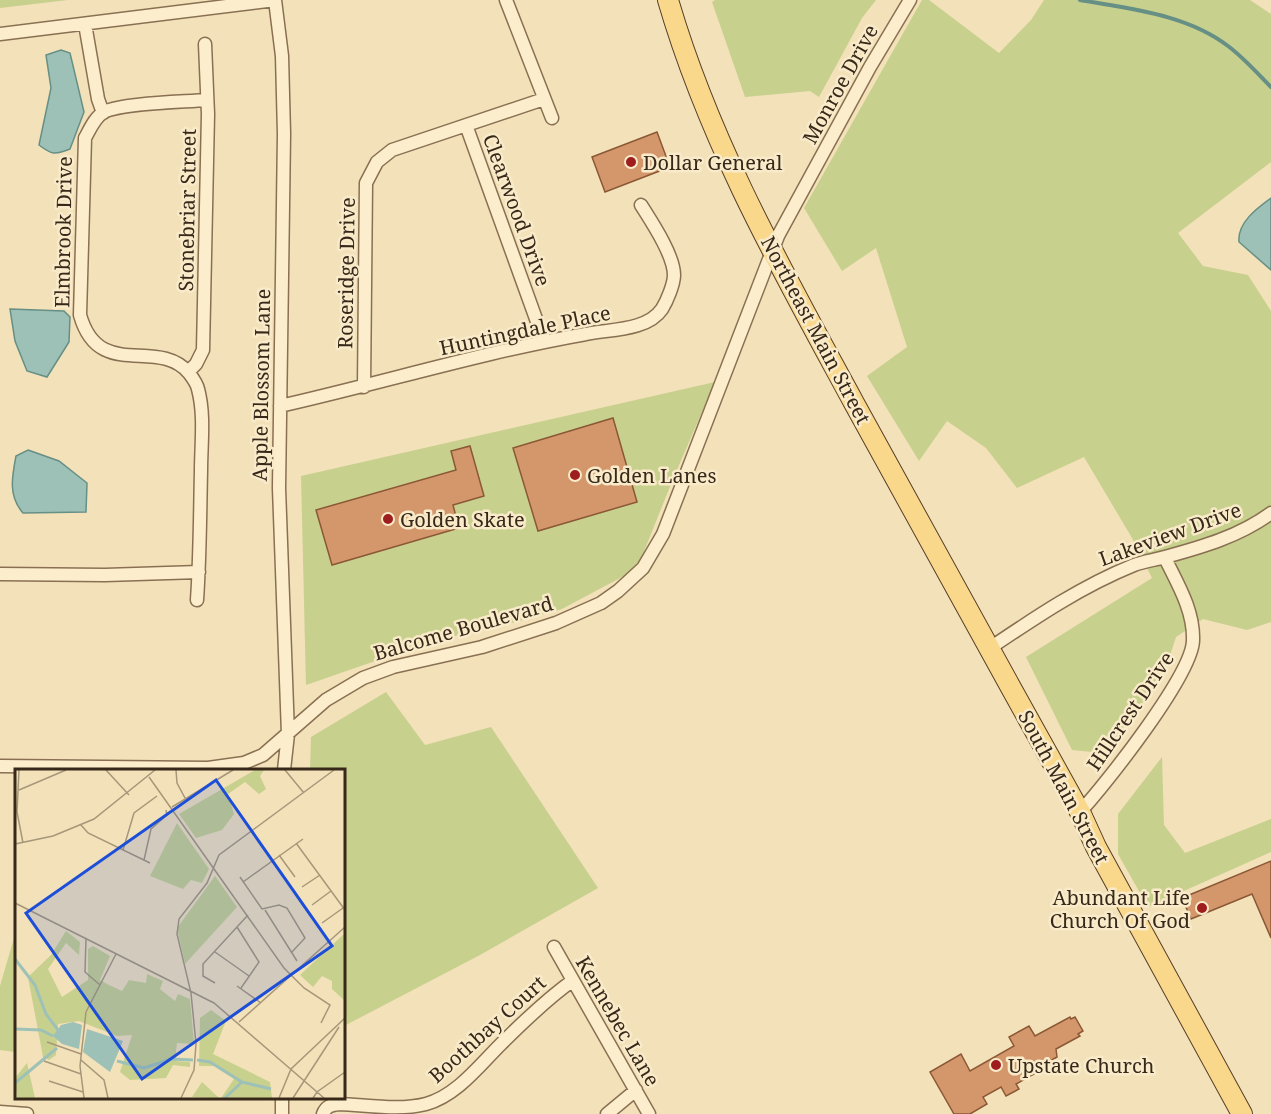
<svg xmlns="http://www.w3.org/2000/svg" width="1271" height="1114" font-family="'Noto Serif',serif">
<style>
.green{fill:#c8d08d}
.water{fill:#9ec1b7;stroke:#668f85;stroke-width:1.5}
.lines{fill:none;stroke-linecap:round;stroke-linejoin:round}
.stream{stroke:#668f85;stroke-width:4}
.building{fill:#d4976b;stroke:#8b5836;stroke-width:1.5}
.street-casing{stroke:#897052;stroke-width:15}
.primary-casing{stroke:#563e28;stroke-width:22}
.street{stroke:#fceecd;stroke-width:12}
.primary{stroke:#fad88b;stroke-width:20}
.poi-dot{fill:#9e1d1d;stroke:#f9ebc9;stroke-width:2}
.labels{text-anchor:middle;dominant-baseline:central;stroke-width:5;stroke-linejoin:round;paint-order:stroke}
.street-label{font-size:20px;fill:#372819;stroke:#f9ebc9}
.poi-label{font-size:20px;fill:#372819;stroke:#f9ebc9;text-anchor:start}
.inset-river{fill:none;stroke:#9ec1b7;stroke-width:3}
.inset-road{fill:none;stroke:#a79779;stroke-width:1.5}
.view{fill:#1d4ed8;fill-opacity:0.15;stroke:#1d4ed8;stroke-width:3}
.inset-edge{fill:none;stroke:#372819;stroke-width:3}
</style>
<rect width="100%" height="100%" fill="#f2e1b9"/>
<path class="green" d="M0 0H68L0 8Z
M715 0H876L862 18 819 97 810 91 745 97 712 2Z
M922 0H929L999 53 1031 20 1044 0H1250L1271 14V162L1178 233 1203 266 1248 275 1271 311V622L1247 630 1203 619 1176 637 1163 677 1103 753 1072 750 1026 657 1152 578 1132 538 1084 457 1017 488 986 448 947 421 919 461 867 376 907 347 876 248 842 271 804 208Z
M715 382 673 479 637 569 562 609 504 625 433 641 306 685 301 476Z
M386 692 425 745 491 727 598 888 480 955 344 1026V770H310L311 737Z
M1162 757 1164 825 1185 853 1271 819V852L1148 907 1118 854V814Z
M16 931V1052L0 1050V986Z"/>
<path class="water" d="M61 50 70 53 84 112 70 149C55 155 52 155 39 145L51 88 46 55Z
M1271 198V270L1239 242C1237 223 1257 208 1271 198Z
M10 309 64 311 70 317 69 342 47 377 27 371 15 341Z
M28 450 59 461 87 483 86 512 23 513C8 496 12 477 16 456Z"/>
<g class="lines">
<path class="stream" d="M1080 0C1130 9 1186 14 1228 46 1244 58 1257 73 1271 87"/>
</g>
<path class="building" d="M657 132 670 167 605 192 592 157Z
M613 418 637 502 538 531 513 448Z
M470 446 484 496 453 505 459 528 332 565 316 510 456 470 451 451Z
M1271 861V938L1252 894 1191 919 1182 898Z
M1070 1017 1071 1019 1075 1017 1083 1031 1078 1034 1080 1036 1056 1049 1057 1057 1048 1062 1050 1065 1016 1084 1019 1089 1006 1096 1001 1087 983 1097 987 1104 970 1114H954L930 1072 961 1054 970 1071 1014 1046 1009 1037 1029 1026 1035 1036Z"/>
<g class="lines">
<defs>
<path id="street" d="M275 0 282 56 284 134 279 488 288 734 284 770
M506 0 552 118
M85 24 98 99 103 113
M0 34 275 0
M466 125 544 341
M188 372 196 364 203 350 208 114 205 44
M364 387 366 183 377 162 392 150 544 99
M280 406C382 383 483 352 586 334 610 329 647 331 662 309 667 301 674 284 674 275 674 255 651 221 641 205
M0 574 105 575 199 572
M197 600C200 557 200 514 201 471 201 444 205 415 198 389 197 384 192 377 189 373 157 336 99 382 80 315L85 138C90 129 95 117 104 112 122 103 183 102 206 100
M990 648C1036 617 1082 586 1134 565 1144 561 1155 560 1165 557 1202 547 1240 536 1271 513
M0 766 208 768 244 763 263 755 326 700 363 678 393 667 482 647 556 623 601 603 618 591 643 568 663 534 778 236 870 67 910 0
M1080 812C1105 785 1193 674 1193 640 1194 610 1177 583 1165 558
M554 947 649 1114
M0 1112 27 1114
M282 1114V1098
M323 1114C326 1106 331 1105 339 1104 367 1105 399 1111 426 1104 456 1096 479 1066 500 1045 523 1022 547 999 572 981
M607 1114 636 1090"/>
<path id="primary" d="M668 0C710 144 783 272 854 403 929 539 1004 676 1080 812L1096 847 1242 1114"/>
</defs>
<use href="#street" class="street-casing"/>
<use href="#primary" class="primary-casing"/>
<use href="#street" class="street"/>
<use href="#primary" class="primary"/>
</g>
<g class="poi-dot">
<circle cx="631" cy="162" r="6"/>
<circle cx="575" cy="475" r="6"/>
<circle cx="388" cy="519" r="6"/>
<circle cx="1202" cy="908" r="6"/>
<circle cx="996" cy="1065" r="6"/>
</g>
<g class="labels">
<g class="street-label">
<text transform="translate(840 84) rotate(-61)">Monroe Drive</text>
<text transform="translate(187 210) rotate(-89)">Stonebriar Street</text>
<text transform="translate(517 210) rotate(70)">Clearwood Drive</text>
<text transform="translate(63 232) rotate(-89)">Elmbrook Drive</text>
<text transform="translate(346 273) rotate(-89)">Roseridge Drive</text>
<text transform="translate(525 330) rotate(-12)">Huntingdale Place</text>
<text transform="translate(816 330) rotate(62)">Northeast Main Street</text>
<text transform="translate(261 385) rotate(-89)">Apple Blossom Lane</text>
<text transform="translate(1170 534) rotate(-20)">Lakeview Drive</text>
<text transform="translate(463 628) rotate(-16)">Balcome Boulevard</text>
<text transform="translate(1130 711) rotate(-56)">Hillcrest Drive</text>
<text transform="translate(1064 787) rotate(62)">South Main Street</text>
<text transform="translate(618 1021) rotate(60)">Kennebec Lane</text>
<text transform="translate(487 1029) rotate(-42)">Boothbay Court</text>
</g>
<g class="poi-label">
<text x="643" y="162">Dollar General</text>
<text x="587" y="475">Golden Lanes</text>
<text x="400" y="519">Golden Skate</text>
<text x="1190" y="897" text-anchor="end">Abundant Life<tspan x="1190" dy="23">Church Of God</tspan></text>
<text x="1008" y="1065">Upstate Church</text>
</g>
</g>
<g transform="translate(15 769)">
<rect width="330" height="330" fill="#f2e1b9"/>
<path d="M240 1H249L245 7 251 20 244 25 230 13 213 25 219 45 207 61 181 69 164 45ZM162 54 194 100 187 114 176 111 168 120 135 107ZM200 107 222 138 170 195 162 159ZM51 162 65 173 64 186 51 174 33 200 47 228 73 211V180L78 177 95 187 85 211 92 215 107 222 114 211 131 214 132 205 148 212 145 220 160 232 163 225 175 230 179 275 162 274 161 282V292L175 293V298L158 296 151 309 115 311 105 303 117 266 102 267 64 252 43 255 41 286 34 291 28 288 13 208 36 186ZM330 164V232L317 220V212L307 207 298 218 285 206ZM196 241 211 252 198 285 255 313 257 329H206L219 310 200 297H184L185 249ZM12 294 20 329H2L0 309ZM187 313 204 329 177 328Z" fill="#c8d08d"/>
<path d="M58 253 67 256 64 280 47 275 38 267 46 256ZM72 260 108 272 95 303 68 283Z" fill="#9ec1b7"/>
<path class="inset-river" d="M0 190 20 216 31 245 43 261M0 260 26 261 38 267M182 291 195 293 227 313 256 320M102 292 129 299 157 290 178 291M0 314 42 279M210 329 226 314"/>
<path class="inset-road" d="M4 1 2 43 8 74M91 1 114 26M161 1 162 14 170 29M270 1 289 24M134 8 269 199 289 219 315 236 306 254M4 21 51 1M157 38 218 1M66 56 73 64 135 94M281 74 330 141M0 75 38 67 79 50 140 1M108 81 119 44 142 27M264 86 280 108M129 91 136 60 152 46 151 41M225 108 247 140 264 136 272 139 290 169 276 184M228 113 288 70M287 118 305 106M0 134 199 234 309 329M297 136 316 122M250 141 282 192M307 154 328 139M222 158 244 193 226 219M71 170 70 203 85 216M200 183 234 207M200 214 188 207V195L233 146M222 217 246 234M224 253 330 158M32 273 66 285M66 291 89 311 93 329M29 292 66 305M34 312 68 323M69 329 65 297 71 243 101 185M166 329 179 301 181 275 176 224 162 165 164 150 192 114 204 86 319 1M264 329 276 300 330 249M278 329 324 258M298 329 302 323 330 303"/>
<path class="view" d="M201 11 317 177 127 310 11 144Z"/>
<rect width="330" height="330" class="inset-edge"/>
</g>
</svg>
